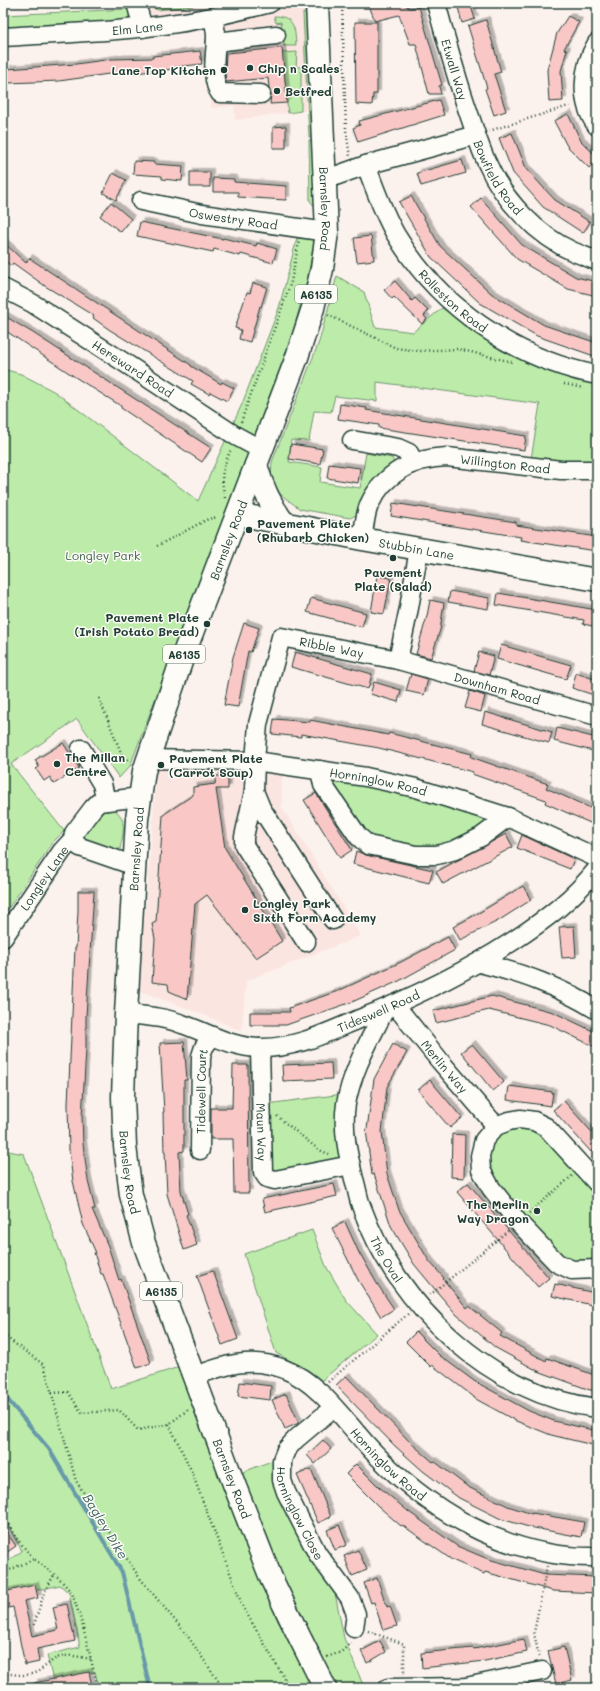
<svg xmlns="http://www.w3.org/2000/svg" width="600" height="1691" font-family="Mali,sans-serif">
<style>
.built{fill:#fbe5e1}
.green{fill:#bdecaa;stroke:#6e946f}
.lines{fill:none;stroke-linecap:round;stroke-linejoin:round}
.stream{stroke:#6899aa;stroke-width:4}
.building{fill:#f9c8c6;stroke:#1f3d34;filter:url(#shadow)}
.minor-casing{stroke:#1f3d34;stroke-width:21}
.major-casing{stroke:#1f3d34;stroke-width:25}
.path{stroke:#1f3d34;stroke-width:2.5;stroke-dasharray:1 3;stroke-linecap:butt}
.minor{stroke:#fdfcf7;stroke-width:18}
.major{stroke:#fdfcf7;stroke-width:22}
.poi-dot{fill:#1f3d34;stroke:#fdfcf7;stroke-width:1.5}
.labels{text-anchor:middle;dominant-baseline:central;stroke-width:3;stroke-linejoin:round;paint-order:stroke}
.shield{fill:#fdfcf7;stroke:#62766e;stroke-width:1}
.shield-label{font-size:11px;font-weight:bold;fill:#1f3d34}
.street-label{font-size:12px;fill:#1f3d34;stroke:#fdfcf7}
.poi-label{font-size:12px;font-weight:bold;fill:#1f3d34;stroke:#fdfcf7;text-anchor:start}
.park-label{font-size:12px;fill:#3f604c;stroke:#fdfcf7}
.water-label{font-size:13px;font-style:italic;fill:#375c5b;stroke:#fdfcf7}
</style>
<defs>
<filter id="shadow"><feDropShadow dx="3.5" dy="-3.5" stdDeviation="0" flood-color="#0004"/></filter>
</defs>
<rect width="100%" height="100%" fill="#fcf2ed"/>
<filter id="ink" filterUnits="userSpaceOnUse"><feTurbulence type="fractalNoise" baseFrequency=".025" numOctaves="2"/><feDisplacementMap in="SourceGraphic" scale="8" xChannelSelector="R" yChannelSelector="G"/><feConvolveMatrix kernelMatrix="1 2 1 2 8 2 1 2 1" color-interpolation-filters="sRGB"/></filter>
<g filter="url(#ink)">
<path class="built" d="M143 3H311L317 109 235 120 234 106 211 108 208 30 205 11 148 20Z
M157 767 282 768V807L361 936 246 981 242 1031 189 1009 139 991Z"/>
<path class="green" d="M150 3H195L193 6 158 10 153 8Z
M129 9V18L121 23 3 29V15Z
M303 13H307L316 137H309Z
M274 16C295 16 295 29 296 46H284L281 22 276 23Z
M297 52 296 67H301V111L288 113 282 53Z
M309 140H315L317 209 310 201Z
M297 238 315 239 307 281 291 339 130 766 119 778 77 719 11 764 64 831 54 841 3 916V369L21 374 55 392 198 501 242 404 279 308Z
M337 276 364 292 375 327 413 332 442 308 502 351 576 381 597 382V461L583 462 531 459 540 404 377 382V401L335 396 331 412 314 411 309 441 291 440 289 462 322 467 320 482 360 488 366 453 392 458 394 463 365 496 356 515 350 518 300 509 280 494 271 477 272 462 319 342Z
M325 778 388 788 496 821 439 850 373 841Z
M113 809C128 817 123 835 120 849L113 851 82 840V835L101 811Z
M343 1094 341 1162 279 1174 272 1170 267 1160V1104Z
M519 1128 534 1129 545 1137 597 1195V1263L565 1261 534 1230 496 1184 488 1163V1144L495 1134Z
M3 1150 24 1154 111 1389 182 1366 223 1481 278 1621 315 1688H99L95 1672 53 1681 47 1655 80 1647 69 1593 60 1585 3 1598V1564L22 1551 3 1517Z
M312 1230 326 1266 346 1300 377 1334 321 1381 310 1372 276 1353 244 1254Z
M274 1460 304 1545 335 1593 344 1638 363 1685 337 1688 292 1606 238 1474Z"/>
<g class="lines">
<path class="stream" d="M3 1394 49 1449 122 1572 150 1688"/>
</g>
<path class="building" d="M368 3H401L410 8 419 7 442 85 439 86 441 94H429L416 44H410L399 15 375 21Z
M457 3H470L475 19 462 23Z
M568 16 579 22 564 49 567 50 561 71 563 101 549 102 547 70 557 33Z
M486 20 501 72 494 74 506 111 494 115 485 89 487 88 468 26Z
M355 22H377V94H373L372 105 356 104Z
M282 48 287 103 270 104 271 94 269 88 268 78 226 82 225 73 226 53Z
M200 51 202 64 175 67V69L123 74V72L59 81 8 83 7 69 76 64 112 59 153 58V56Z
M439 100 444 115 358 142 353 128 360 125 359 121Z
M568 114 581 141 597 157V160L589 168 567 146 554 121Z
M286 126V148H273V127Z
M512 133 526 168 541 185 555 200 590 222 583 233 543 207 513 173 499 138Z
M462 160 466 173 421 186 417 173Z
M134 161 154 162V164L183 166 182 181 162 179V176L133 174Z
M190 172H210V187H190Z
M113 173 126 180 116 200 103 193Z
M213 178 234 179V182L286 186V200L238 197V192H213Z
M411 196 440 246 492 294 544 325 597 343V357L537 336 480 303 431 257 399 202Z
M481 198 522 245 576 277 597 282V296L568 289 517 259 471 207Z
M111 202 131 219 121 232 100 216Z
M140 222 223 239V238L256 246 257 243 277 249 273 263 241 254 240 256 214 249 213 252 137 236Z
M371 236 374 260 357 262 354 238Z
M3 242 26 263 29 258 191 365V366L221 384 222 382 234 388 227 401 210 392 209 394 191 384 193 381 110 330 93 318 94 316 45 286 13 263 11 266 3 259Z
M395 281 412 301 415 298 428 311 424 316 427 319 422 324 394 297 392 299 384 290Z
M253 283 267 287 261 307 260 306 250 342 239 339 241 330 235 328 247 292 250 293Z
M3 315 33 333 211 448 202 462 121 408V406L75 377 3 329Z
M340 404 367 408 366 410 526 436 524 450 379 428V425L338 419Z
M291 444 323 449 320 464 289 459Z
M329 464 360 468 358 483 327 478Z
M393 503 516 522V525L597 537V551L520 540 521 537 391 516Z
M377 576 391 578 384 614 371 612Z
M450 591 489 598 488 609 448 602Z
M498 593 597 610V627L583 624 584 620 496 605Z
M311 598 366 613 362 627 307 612Z
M430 600 444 603 440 630 431 658 416 654 427 616Z
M244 623 259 628 251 652 248 651 238 707 224 705 233 657Z
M501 645 571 665 566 679 497 659Z
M295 652 372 674 368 689 291 667Z
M479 652 494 656 489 675 474 671Z
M576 673 597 680V696L572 688Z
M411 674 428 679 424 695 406 691Z
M374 682 401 690 398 702 370 694Z
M470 691 485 696 481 712 465 708Z
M485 712 552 732 549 743 482 724Z
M274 719 310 722V720L388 735 389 733 472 754 471 757 548 784 546 788 597 811V826L545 803 546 800 472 774 473 772 379 748 301 734V737L272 734Z
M557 728 597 738V752L554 741Z
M63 743 79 768 54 784 50 777 44 781 36 769 39 767 35 760Z
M216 776H228V789H216L225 848 282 941 256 958 207 895 195 904 187 999 169 991 168 984 152 982 155 939 152 924 156 922 163 815 193 795V787L215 784Z
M316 793 352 850 340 858 304 800Z
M506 834 513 847 443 884 436 872Z
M522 835 574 859 570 869 517 848Z
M356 851 366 855 433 870 429 883 353 864Z
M523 886 531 900 498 921 460 940 453 927 477 914Z
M78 891H94L86 1016V1049L82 1117 83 1144 88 1181 95 1209H92L108 1246 119 1280 121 1279 151 1363 137 1368 103 1274H101L94 1253H96L83 1224 73 1181 69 1151 68 1104 75 948H76L78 911Z
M574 926 576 957 562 958 559 927Z
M448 937 455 950 399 981 352 1002 286 1025H250V1012H290L289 1008 338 991 401 962Z
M492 996 553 1012 597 1033V1048L550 1025 489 1010 436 1023 433 1011Z
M184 1042 187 1080H184V1151L179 1152 181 1191 188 1214 186 1215 197 1245 184 1250 167 1194 165 1152H164L163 1112H164L160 1043Z
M393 1044 407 1052 387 1087 382 1132 387 1174 399 1210 429 1261 444 1278 443 1279 467 1308 469 1306 502 1333 500 1336 546 1361 547 1358 597 1376V1390H590L538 1371 496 1348 457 1315 438 1293 414 1264 391 1226 374 1174 372 1175 366 1130 367 1129 374 1079Z
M472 1044 504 1082 493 1091 461 1052Z
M331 1063 332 1079 283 1081 282 1065Z
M233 1065H248L249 1193H234L233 1139H211V1108H232Z
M430 1080 462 1118 450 1128 418 1090Z
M509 1086 553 1092 551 1106 507 1100Z
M564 1101 597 1138V1146L591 1152 553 1110Z
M452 1134 465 1135 464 1178 451 1177Z
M468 1183 549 1278 538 1287 457 1192Z
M334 1184 337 1196 265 1212 262 1199Z
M345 1222 360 1255H361L376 1282 394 1309 381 1317 358 1280 332 1228Z
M213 1271 238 1339 222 1345 197 1276Z
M555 1284 595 1293 592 1305 552 1296Z
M416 1332 439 1355 474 1381 529 1411 554 1421 597 1431V1446L551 1435 516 1421 474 1398V1397L432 1365 431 1367 406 1342Z
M346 1376 411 1443 433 1462 434 1461 468 1487 508 1506 532 1514V1513L584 1522 581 1537 529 1527 501 1519 459 1498 423 1471 395 1446 357 1407 336 1385Z
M240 1382 271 1386 270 1400 238 1396Z
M286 1394 299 1423 285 1429 272 1400Z
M323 1440 331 1449 315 1464 307 1455Z
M356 1464 379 1487 409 1512 457 1546 488 1559 545 1575 597 1577V1593L553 1591 485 1572 484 1574 452 1560 402 1525 401 1526 378 1506 346 1474Z
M311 1469 331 1517 318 1523 297 1475Z
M339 1525 347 1545 335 1550 327 1530Z
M3 1527 16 1546 3 1555Z
M358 1550 367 1570 352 1576 344 1556Z
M377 1578 387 1607 390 1606 397 1626 383 1630 374 1602 371 1603 364 1583Z
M35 1585 38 1598 24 1601 32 1636 58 1630 53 1607 67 1604 75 1641 37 1649 39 1662 25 1665 13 1607 3 1609V1592Z
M524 1639 527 1652 485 1661 422 1668 421 1653 473 1648 474 1649Z
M380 1641 386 1652 367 1663 361 1651Z
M564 1647 572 1680 556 1684 548 1651Z
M89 1672 92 1686 82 1688H34V1683Z"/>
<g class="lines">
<defs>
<g id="minor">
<path d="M136 3 143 28"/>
<path id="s1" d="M436 3C446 40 456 77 469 114 475 131 480 149 488 165 504 201 538 236 574 252 582 255 589 258 597 261"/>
<path d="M213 17C214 23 216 30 216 36 216 53 210 80 220 93L261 94"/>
<path id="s2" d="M3 37C61 33 119 32 177 23 208 19 239 11 270 3"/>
<path d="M216 42 276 35"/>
<path d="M597 43C582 68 579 102 597 126"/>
<path id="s3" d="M366 165C375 189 383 213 396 235 439 307 515 359 597 375"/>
<path d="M324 180 366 165 476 135"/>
<path id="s4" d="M141 201 202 214 327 232"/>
<path id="s5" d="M3 288 32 303 122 361 236 436 262 450"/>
<path d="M352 440 398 448 409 453 414 462"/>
<path id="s6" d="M362 539C364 528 365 515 369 505 384 473 413 458 447 457L561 470H597"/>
<path id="s7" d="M398 660 597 716"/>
<path d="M81 749 102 784 106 801"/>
<path id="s8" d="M147 759 255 761 366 777 416 788 508 817 597 858"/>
<path d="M320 770 323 785 358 836 368 845 416 855H437L455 850 481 837 508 817"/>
<path d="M254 791 261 808 333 920"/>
<path d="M73 839 80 847 135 866"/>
<path id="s9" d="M3 938 62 851 73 839 74 833 93 808 99 802 140 797"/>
<path id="s10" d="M306 942 244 845V837L254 791 255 761 258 724 281 637 398 660 409 608 419 549"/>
<path d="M480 963C524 974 558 986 597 1010"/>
<path id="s11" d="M395 1005 440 1061 496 1126"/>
<path id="s12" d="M385 1009C370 1040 352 1070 346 1104 342 1129 348 1155 354 1179 357 1188 358 1199 362 1208 397 1306 492 1395 597 1408"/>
<path id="s13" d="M126 1014C145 1016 164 1017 182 1024 209 1033 230 1047 259 1048 294 1049 326 1033 357 1020 412 998 464 973 513 941 545 920 573 899 597 869"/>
<path id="s14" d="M260 1048 263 1172 267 1178 275 1180 351 1165"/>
<path id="s15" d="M200 1150 201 1056 204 1047 212 1036"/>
<path d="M597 1183 546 1127 534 1121 520 1119 509 1121 496 1126 484 1140 480 1156 481 1170 491 1188 518 1222 557 1263 572 1270 597 1269"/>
<path id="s16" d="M193 1377C223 1365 252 1356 284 1369 318 1382 342 1417 366 1444 425 1509 506 1559 597 1557"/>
<path id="s17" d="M333 1408 296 1439 286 1450 282 1460V1480L286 1492 317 1553 350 1598 356 1614 354 1628"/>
<path d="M388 1688 466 1687 542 1671"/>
</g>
<g id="major">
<path id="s18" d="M317 3 327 232 322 269 313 308 296 360 183 656 144 771 137 819 126 1014 123 1097 125 1146 131 1195 144 1243 234 1484 271 1578 297 1632 325 1688"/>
<path d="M256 465C262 487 270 505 284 523"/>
<path id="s19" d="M238 514 362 539 597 580"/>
</g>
</defs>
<use href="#minor" class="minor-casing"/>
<use href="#major" class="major-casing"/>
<path class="path" d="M342 3 346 130 350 157
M489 131 572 105
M328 315 396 348 419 351 458 349 512 362
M564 384 583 388
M241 422 291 282 299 242
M225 498C220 474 222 470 231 449
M157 546 208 519 218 517
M99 698 122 755 130 761
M277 1116 319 1150 329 1154
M529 1213 572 1176
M430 1295 508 1231
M3 1335 44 1365 76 1481 139 1577 187 1635 223 1688
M328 1382 408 1314
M52 1393 68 1392 82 1413 119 1410 138 1430 169 1424 189 1409
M169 1424 191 1470 243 1607 290 1688
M3 1514 17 1539 34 1559 59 1578 72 1593 82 1623 98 1688
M3 1573 34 1559
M34 1625 44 1593 54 1575
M368 1631 404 1644V1674
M327 1657 341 1652 351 1643
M539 1657 534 1633 547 1566
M3 1673C13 1674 25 1677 34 1673 41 1671 46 1665 52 1661 63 1652 79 1657 91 1659"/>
<use href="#minor" class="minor"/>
<use href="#major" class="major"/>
</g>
</g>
<g class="poi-dot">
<circle cx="250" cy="68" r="4"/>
<circle cx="224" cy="70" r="4"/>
<circle cx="277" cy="91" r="4"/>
<circle cx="249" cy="530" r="4"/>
<circle cx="393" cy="558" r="4"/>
<circle cx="207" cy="624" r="4"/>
<circle cx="57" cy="764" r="4"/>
<circle cx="161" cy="765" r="4"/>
<circle cx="245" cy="910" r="4"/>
<circle cx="537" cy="1211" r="4"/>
</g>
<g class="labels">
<g class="shield">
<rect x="295" y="285" width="42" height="18" rx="3"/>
<rect x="163" y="645" width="42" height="18" rx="3"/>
<rect x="140" y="1282" width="42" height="18" rx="3"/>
</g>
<g class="shield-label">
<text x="316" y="294">A6135</text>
<text x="184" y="654">A6135</text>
<text x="161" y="1291">A6135</text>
</g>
<g class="street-label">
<text stroke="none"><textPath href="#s2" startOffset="135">Elm Lane</textPath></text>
<text stroke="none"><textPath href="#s1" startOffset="69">Etwall Way</textPath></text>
<text stroke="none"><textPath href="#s1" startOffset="186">Bowfield Road</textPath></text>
<text stroke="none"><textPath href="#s18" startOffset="206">Barnsley Road</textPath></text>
<text stroke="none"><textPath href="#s4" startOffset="94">Oswestry Road</textPath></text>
<text stroke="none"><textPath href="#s3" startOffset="164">Rolleston Road</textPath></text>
<text stroke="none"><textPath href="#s5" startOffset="153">Hereward Road</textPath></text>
<text stroke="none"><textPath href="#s6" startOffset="190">Willington Road</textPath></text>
<text transform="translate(228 540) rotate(-69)">Barnsley Road</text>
<text stroke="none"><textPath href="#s19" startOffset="182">Stubbin Lane</textPath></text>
<text stroke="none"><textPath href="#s10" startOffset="379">Ribble Way</textPath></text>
<text stroke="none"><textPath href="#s7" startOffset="103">Downham Road</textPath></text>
<text stroke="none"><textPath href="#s8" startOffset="233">Horninglow Road</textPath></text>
<text transform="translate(136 849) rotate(-86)">Barnsley Road</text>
<text stroke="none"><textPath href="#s9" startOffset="73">Longley Lane</textPath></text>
<text stroke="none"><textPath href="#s13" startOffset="264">Tideswell Road</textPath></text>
<text stroke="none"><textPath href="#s11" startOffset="79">Merlin Way</textPath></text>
<text stroke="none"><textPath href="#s15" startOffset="59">Tidewell Court</textPath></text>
<text stroke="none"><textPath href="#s14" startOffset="84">Maun Way</textPath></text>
<text stroke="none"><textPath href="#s18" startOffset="1202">Barnsley Road</textPath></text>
<text stroke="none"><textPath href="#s12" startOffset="266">The Oval</textPath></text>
<text stroke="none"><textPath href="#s16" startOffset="236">Horninglow Road</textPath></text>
<text stroke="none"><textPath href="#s18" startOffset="1526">Barnsley Road</textPath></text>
<text stroke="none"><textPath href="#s17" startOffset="131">Horninglow Close</textPath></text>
</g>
<g class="poi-label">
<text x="258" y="68">Chip n Scales</text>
<text x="216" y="70" text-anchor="end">Lane Top Kitchen</text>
<text x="285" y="91">Betfred</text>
<text x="257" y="523">Pavement Plate<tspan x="257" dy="14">(Rhubarb Chicken)</tspan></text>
<text x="393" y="572" text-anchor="middle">Pavement<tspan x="393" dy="14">Plate (Salad)</tspan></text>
<text x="199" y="617" text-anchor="end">Pavement Plate<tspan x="199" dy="14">(Irish Potato Bread)</tspan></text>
<text x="65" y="757">The Millan<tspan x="65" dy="14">Centre</tspan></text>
<text x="169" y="758">Pavement Plate<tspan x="169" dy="14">(Carrot Soup)</tspan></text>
<text x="253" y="903">Longley Park<tspan x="253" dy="14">Sixth Form Academy</tspan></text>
<text x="529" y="1204" text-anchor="end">The Merlin<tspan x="529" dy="14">Way Dragon</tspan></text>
</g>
<g class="park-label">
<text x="103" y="555">Longley Park</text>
</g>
<g class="water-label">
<text transform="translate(106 1526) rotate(59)">Bagley Dike</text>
</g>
</g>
<rect width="600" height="1691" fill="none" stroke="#fdfcf7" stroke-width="16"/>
<rect x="8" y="8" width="584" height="1675" fill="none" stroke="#1f3d34" stroke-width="1.5" filter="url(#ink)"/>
</svg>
